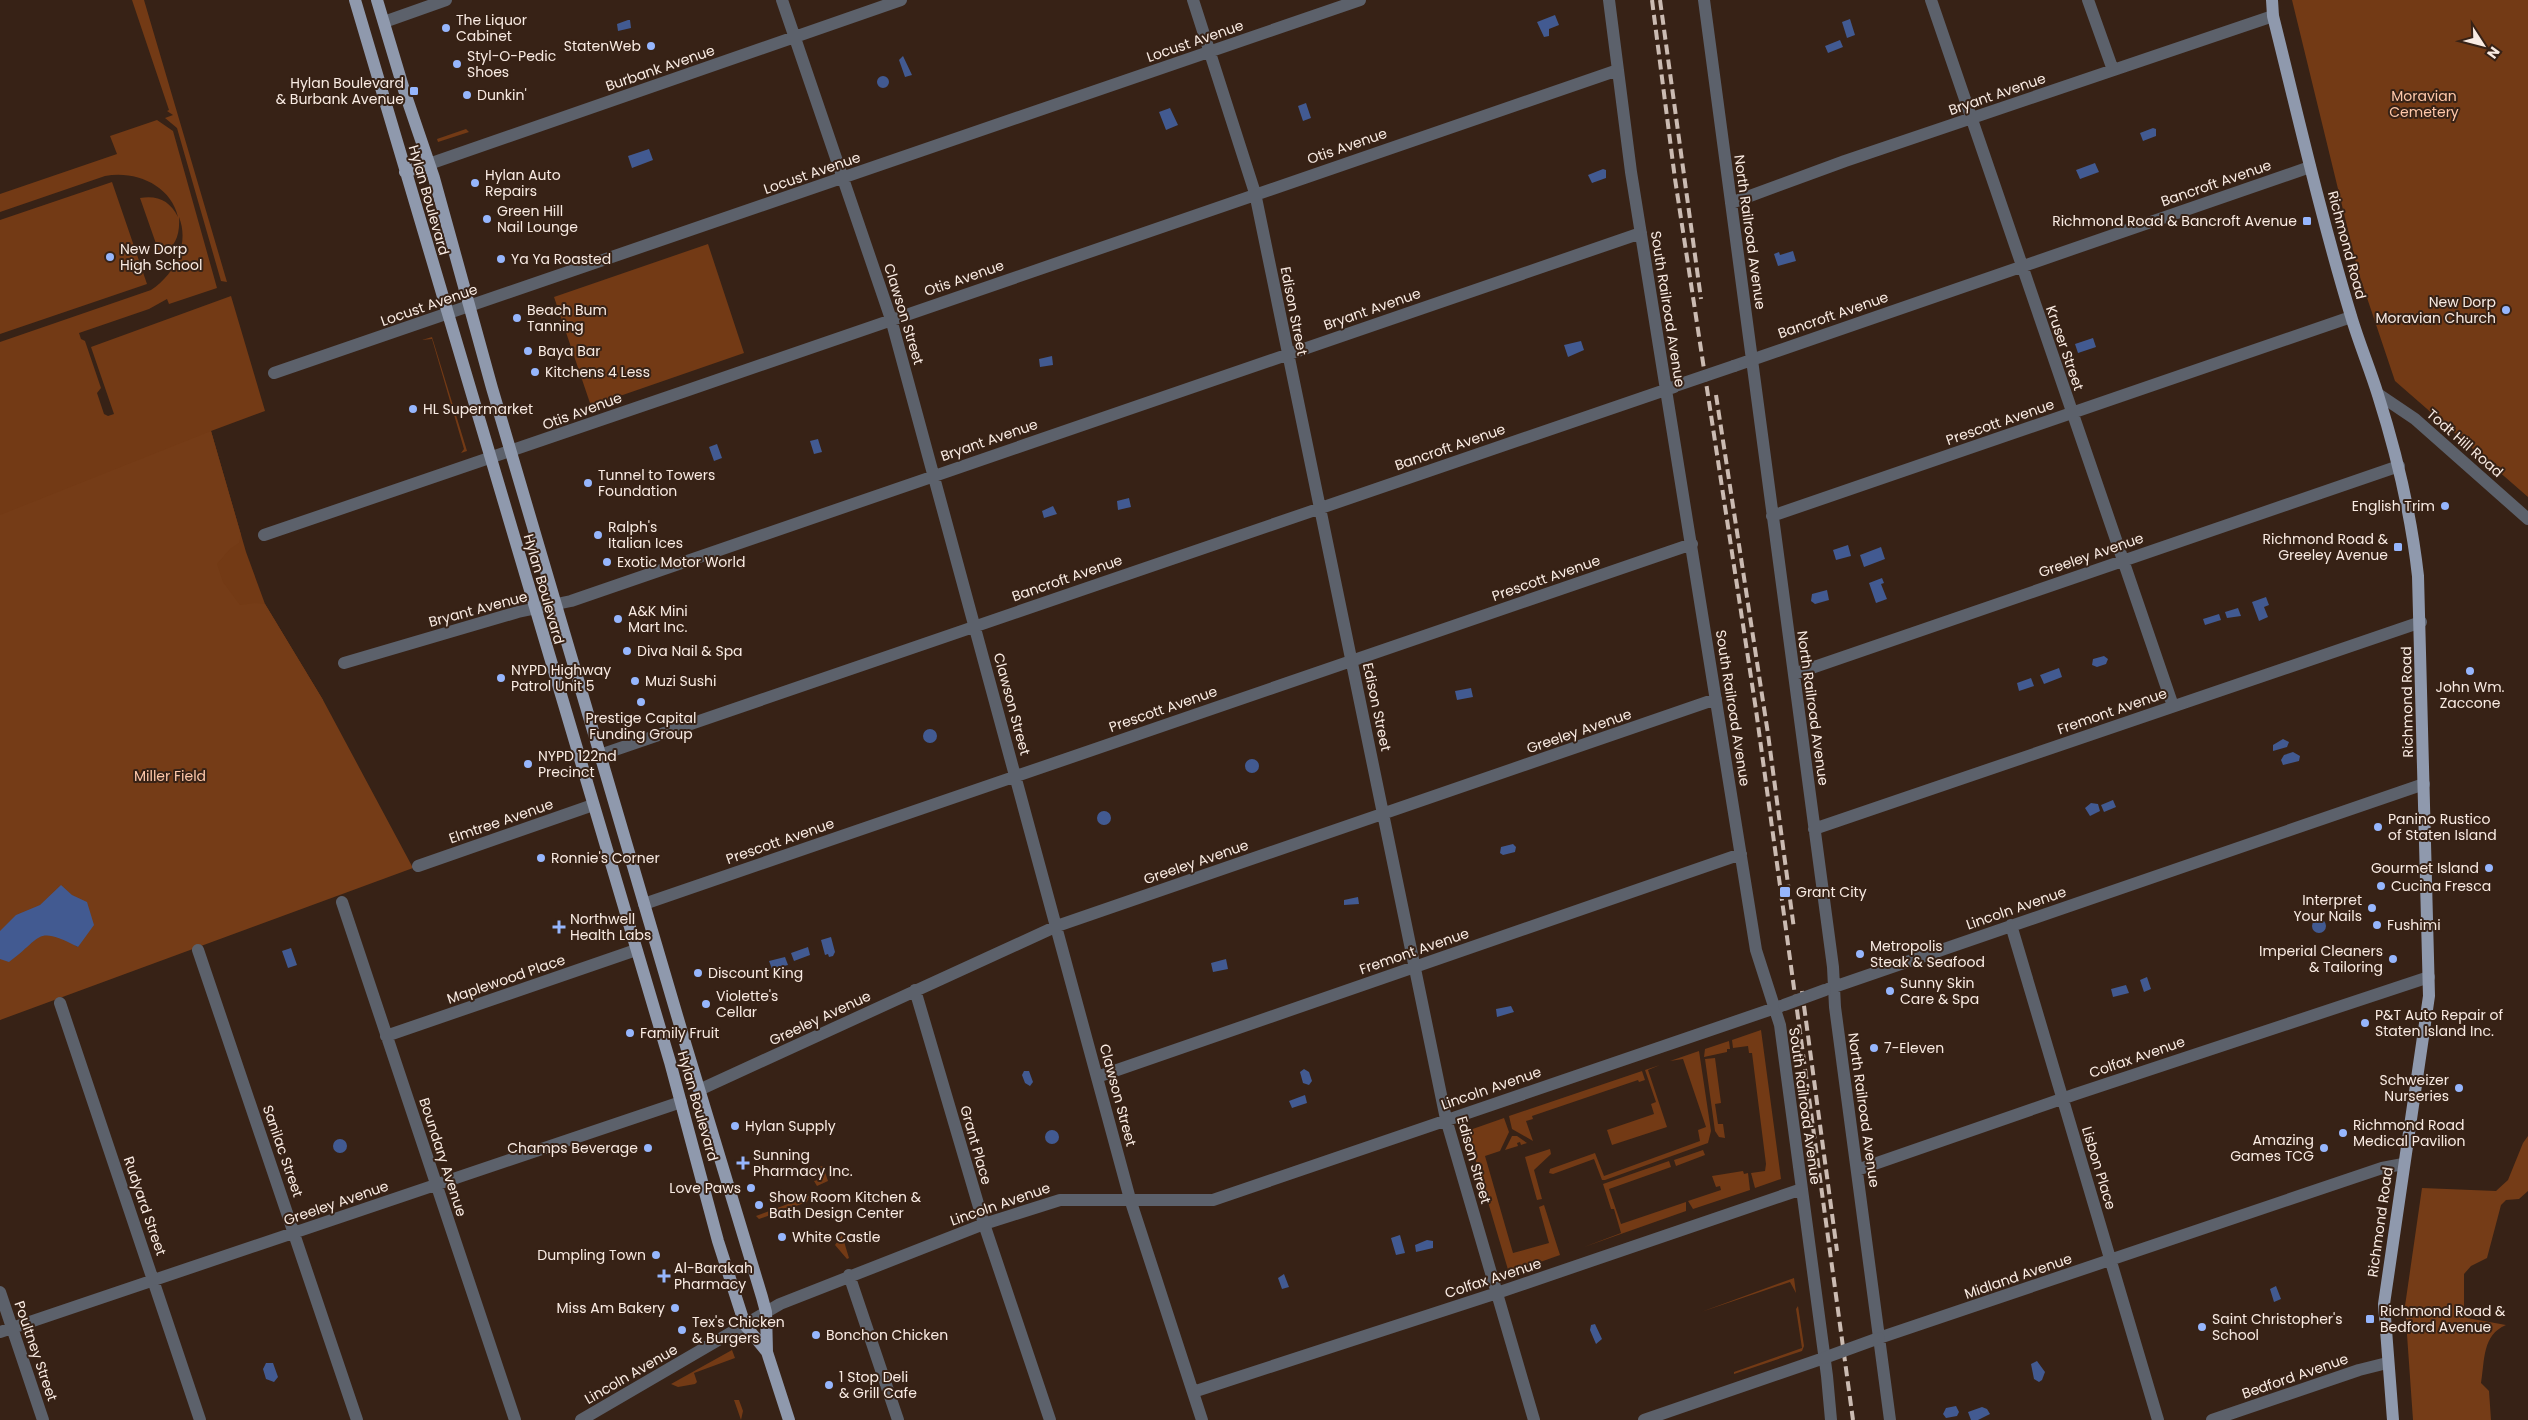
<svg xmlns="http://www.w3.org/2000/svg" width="2528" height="1420" font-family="Poppins,sans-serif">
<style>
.green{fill:#733a15}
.forest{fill:#753c17}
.water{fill:#425a91}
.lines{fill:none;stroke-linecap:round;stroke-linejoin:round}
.minor{stroke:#5c616b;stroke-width:12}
.major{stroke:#8f99ad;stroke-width:12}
.rail{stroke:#cbbbb2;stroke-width:4;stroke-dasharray:10 5;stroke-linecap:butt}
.minor-bridge{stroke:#5c616b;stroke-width:12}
.poi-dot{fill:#96b6fd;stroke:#372216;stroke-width:2}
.labels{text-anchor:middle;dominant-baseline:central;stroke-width:4;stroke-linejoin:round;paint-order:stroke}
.poi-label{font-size:14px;fill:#f9ebe3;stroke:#372216;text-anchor:start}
.street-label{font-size:14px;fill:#f9ebe3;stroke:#372216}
.park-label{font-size:14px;fill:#ffc8aa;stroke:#372216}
</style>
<rect width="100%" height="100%" fill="#372216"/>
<path class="green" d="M132 0H144L227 282 221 281 177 128 165 118 173 115 167 111 169 110Z
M2292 0H2528V497L2395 381 2358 271Z
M157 120 173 131 217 288 169 304 167 299 149 309 79 333 81 339 85 341 101 388 97 393 104 414 108 416 114 414 91 347 231 296 265 411 211 431 246 552 265 604 323 700 0 1020V342L151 290C174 275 190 245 179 217 180 235 176 247 160 255L140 198C158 195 170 201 178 217 171 185 135 170 105 176L0 212V194L117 154 110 136Z
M466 129 469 132 438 142 437 139Z
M112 182 147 284 0 334V220Z
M708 244 744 353 591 406 554 297Z
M432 337 467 451 461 453 464 449 432 339 422 340Z
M1761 1030 1781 1179 1755 1188 1751 1173 1765 1171 1766 1164 1752 1053H1749L1748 1046 1733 1048 1732 1040Z
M1729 1041 1730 1049H1727V1052L1704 1057 1705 1049Z
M1699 1051 1711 1131 1708 1143 1605 1180H1602L1594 1159 1553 1174 1549 1173 1550 1169 1595 1153 1604 1176 1700 1141 1698 1130 1706 1127 1683 1059 1670 1061Z
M1715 1058 1721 1103 1715 1104 1718 1124H1723L1725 1138 1719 1137 1715 1131 1705 1059Z
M1660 1065 1648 1070 1667 1127 1612 1145 1607 1130 1654 1114 1651 1104 1656 1102 1645 1070Z
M1642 1071 1645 1080 1639 1082 1638 1080 1532 1116 1533 1119 1526 1121 1533 1141 1512 1129 1509 1116Z
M1504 1118 1509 1132 1500 1151 1485 1156 1513 1253 1549 1243 1539 1207 1544 1205 1560 1255 1509 1273 1467 1131Z
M1512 1136H1517L1527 1143 1521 1145 1520 1142 1517 1143 1518 1146 1505 1150Z
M1550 1149 1551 1154 1534 1170 1542 1199 1537 1200 1525 1157Z
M1703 1150 1705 1155 1676 1166 1674 1160Z
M1669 1161 1671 1167 1609 1189 1621 1224 1686 1202V1211L1584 1247 1621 1233 1614 1209H1611L1603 1184Z
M823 1166 828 1181 817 1186 814 1181 821 1179 818 1167Z
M1743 1171 1744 1174 1748 1173 1750 1190 1693 1209 1688 1201 1721 1190 1720 1186 1716 1187 1712 1176Z
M809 1196 807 1202 759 1219 756 1216Z
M842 1235 849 1258 847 1259 835 1245Z
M1794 1278 1796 1293 1790 1282 1701 1312Z
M1798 1306 1804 1346 1802 1351 1734 1374V1372L1802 1348 1796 1309Z
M732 1350 735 1358 694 1373 697 1382 695 1384 678 1387 671 1384Z
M734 1400H739L743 1411 741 1420Z"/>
<path class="forest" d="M211 431 241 535 239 543 230 549 217 564 223 582 240 605 255 603 265 604 323 700 413 868 0 1020V959L9 961C43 937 35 925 78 947L87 902 72 895 61 885 40 905 16 915 0 931V515Z
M2528 1136V1191L2519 1199 2506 1200 2501 1205 2487 1258 2471 1266 2464 1274V1312L2467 1318 2506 1325C2482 1335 2485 1360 2481 1383L2489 1391 2491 1420H2413L2405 1306 2422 1188 2496 1191 2508 1180 2523 1143Z"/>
<path class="water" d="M1555 15 1559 25 1549 29V36L1544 37 1537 22Z
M1850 19 1855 35 1847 38 1842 22Z
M628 20H630L631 28 618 31 617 24Z
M1840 40 1843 47 1828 53 1825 46Z
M903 56 912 75 905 77 899 60Z
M877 82a6 6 0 1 1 12 0a6 6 0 1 1-12 0Z
M1306 103 1311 118 1303 121 1298 106Z
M1170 108 1178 125 1166 130 1159 112Z
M2153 128 2156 129V136L2143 141 2140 133Z
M649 149 653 160 632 168 628 156Z
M2095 163 2099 172 2080 179 2076 170Z
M1603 169 1606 170V178L1592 183 1588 175Z
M1793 251 1796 261 1778 266 1774 254 1779 252 1780 255Z
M2093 338 2096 347 2078 353 2075 344Z
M1581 341 1584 350 1568 357 1564 345Z
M1052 356 1053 365 1040 367 1039 359Z
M818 439 822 452 814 454 810 441Z
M717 444 722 458 714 461 709 447Z
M1129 498 1131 507 1118 510 1117 501Z
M1053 506 1057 514 1044 518 1042 511Z
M1848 545 1851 556 1836 560 1833 550Z
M1881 547 1885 559 1864 567 1860 555Z
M1882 578 1884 583 1881 584 1887 599 1876 603 1869 583Z
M1827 590 1829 600 1815 604 1811 601 1812 594Z
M2266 597 2269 605 2264 607 2268 617 2259 621 2252 602Z
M2238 608 2241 616 2227 618 2225 612Z
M2219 614 2221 620 2205 625 2203 619Z
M2104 656 2108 659 2106 664 2097 667 2092 665 2093 659Z
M2059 668 2062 677 2044 684 2040 675Z
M2031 678 2034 686 2019 691 2017 683Z
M1471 688 1473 697 1457 700 1455 691Z
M923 736a7 7 0 1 1 14 0a7 7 0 1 1-14 0Z
M2283 739 2289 742 2287 747 2273 751V745Z
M2293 752 2300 756 2299 761 2283 765 2281 760 2284 755Z
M1245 766a7 7 0 1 1 14 0a7 7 0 1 1-14 0Z
M2113 800 2116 807 2104 812 2101 805Z
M2091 803 2098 804 2100 811 2090 816 2085 808Z
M1097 818a7 7 0 1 1 14 0a7 7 0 1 1-14 0Z
M1513 844 1516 847 1515 852 1503 855 1500 853 1501 847Z
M61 885 72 895 87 902 94 925 78 947C35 925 43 937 9 962L0 959V931L16 915 40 905Z
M1358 897 1359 904 1344 905V900Z
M2312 926a7 7 0 1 1 14 0a7 7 0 1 1-14 0Z
M831 937 835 952 833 956 829 957 828 954 825 955 821 940Z
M808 947 810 955 794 961 791 953Z
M291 948 297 965 288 968 282 951Z
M785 957 788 965 772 969 769 961Z
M1226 959 1228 969 1213 972 1211 963Z
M2147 977 2151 989 2144 992 2140 980Z
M2126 985 2129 993 2113 997 2111 989Z
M1511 1006 1514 1012 1497 1017 1496 1009Z
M1304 1069 1309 1072 1312 1081 1309 1085 1303 1083 1300 1072Z
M1024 1071H1029L1033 1082 1030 1086 1025 1083 1022 1075Z
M1305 1095 1307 1103 1292 1108 1289 1101Z
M1045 1137a7 7 0 1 1 14 0a7 7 0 1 1-14 0Z
M333 1146a7 7 0 1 1 14 0a7 7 0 1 1-14 0Z
M1400 1235 1405 1253 1396 1255 1391 1238Z
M1427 1240 1433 1241V1248L1416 1252 1415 1245Z
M1284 1274 1289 1287 1282 1289 1278 1278Z
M2276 1286 2281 1299 2274 1302 2270 1289Z
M1595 1324 1602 1339 1596 1344 1590 1330 1591 1325Z
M2037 1361 2045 1372 2042 1380 2039 1382 2034 1379 2031 1364Z
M266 1363H273L278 1377 274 1382 266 1379 263 1369Z
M1956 1406 1959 1412 1957 1416 1946 1418 1943 1414 1946 1408Z
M1982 1407 1987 1409 1990 1414 1978 1420H1971L1968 1412Z"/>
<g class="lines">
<path class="minor" d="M782 0 891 319 1130 1199 1202 1420
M1193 0 1255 193 1446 1119 1534 1420
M1609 0 1631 172 1756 950 1780 1025 1827 1376 1831 1420
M1704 0 1833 967 1835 1007 1890 1420
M1931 0 2173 706
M2088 0 2113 70
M384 22 446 0
M429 164 901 0
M1731 203 1845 161 2273 16
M1734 366 2310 167
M274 373 1360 0
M2378 394 2415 419 2528 519
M1772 516 2351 317
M264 535C716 382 1166 224 1618 70
M344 663 518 612 571 601 1641 233
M1794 674 2399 466
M600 755 1674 387
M1814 829 2421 622
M418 866 593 805
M342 902 515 1420
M644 904 1692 544
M2011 925 2158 1420
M198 950 357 1420
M1828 989 2424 784
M915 990 984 1224 1050 1420
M60 1003 200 1420
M386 1036 636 950
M1097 1077 1741 854
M699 1090 1057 926 1716 699
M1857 1170 2076 1094 2429 977
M849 1275 898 1420
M0 1292 43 1420
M0 1332 681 1102
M1879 1338 2382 1168 2403 1164
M1193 1392 1497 1293 1802 1189
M581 1420 780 1304 984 1224 1060 1200H1213L1781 1006
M1644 1420 1824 1358
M2212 1420 2359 1370 2387 1363"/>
<path class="major" d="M355 0 670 1062 718 1241 745 1325 767 1352
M377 0 404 90 434 178 492 388 686 1046 762 1297 766 1312 767 1352 789 1420
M2272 0 2273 16C2298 116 2321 217 2351 316 2359 343 2370 369 2378 395 2397 455 2411 514 2418 576L2429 996 2384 1304 2393 1420
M405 172 429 164"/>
<path class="rail" d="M1652 0 1675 179 1756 710 1853 1420
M1660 0 1701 299
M1716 395 1768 734 1794 929
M1802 991 1837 1251"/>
<path class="minor-bridge" d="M1678 385 1734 366
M1784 1005 1825 990
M1824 1358 1879 1338"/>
</g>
<g class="poi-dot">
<circle cx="446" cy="28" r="5"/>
<circle cx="651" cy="46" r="5"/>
<circle cx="457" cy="64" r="5"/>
<rect x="409" y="86" width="10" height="10" rx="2.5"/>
<circle cx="467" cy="95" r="5"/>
<circle cx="475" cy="183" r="5"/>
<circle cx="487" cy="219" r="5"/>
<rect x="2302" y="216" width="10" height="10" rx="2.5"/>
<circle cx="110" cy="257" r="5"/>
<circle cx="501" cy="259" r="5"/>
<circle cx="2506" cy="310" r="5"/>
<circle cx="517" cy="318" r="5"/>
<circle cx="528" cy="351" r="5"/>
<circle cx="535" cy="372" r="5"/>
<circle cx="413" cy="409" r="5"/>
<circle cx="588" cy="483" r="5"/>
<circle cx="2445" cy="506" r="5"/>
<circle cx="598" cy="535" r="5"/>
<rect x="2393" y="542" width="10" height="10" rx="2.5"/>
<circle cx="607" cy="562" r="5"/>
<circle cx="618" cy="619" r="5"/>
<circle cx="627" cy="651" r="5"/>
<circle cx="2470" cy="671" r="5"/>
<circle cx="501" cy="678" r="5"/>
<circle cx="635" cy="681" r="5"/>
<circle cx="641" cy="702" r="5"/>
<circle cx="528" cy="764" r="5"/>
<circle cx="2378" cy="827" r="5"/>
<circle cx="541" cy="858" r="5"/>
<circle cx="2489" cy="868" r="5"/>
<circle cx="2381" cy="886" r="5"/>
<rect x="1779" y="886" width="12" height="12" rx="2.5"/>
<circle cx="2372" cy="908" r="5"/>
<circle cx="2377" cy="925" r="5"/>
<path d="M556.5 919.5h5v5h5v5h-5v5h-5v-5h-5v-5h5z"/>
<circle cx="1860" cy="954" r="5"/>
<circle cx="2393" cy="959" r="5"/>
<circle cx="698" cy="973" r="5"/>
<circle cx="1890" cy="991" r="5"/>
<circle cx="706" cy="1004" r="5"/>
<circle cx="2365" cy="1023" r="5"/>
<circle cx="630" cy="1033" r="5"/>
<circle cx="1874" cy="1048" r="5"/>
<circle cx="2459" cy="1088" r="5"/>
<circle cx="735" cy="1126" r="5"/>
<circle cx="2343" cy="1133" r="5"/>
<circle cx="648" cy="1148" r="5"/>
<circle cx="2324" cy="1148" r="5"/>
<path d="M740.5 1155.5h5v5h5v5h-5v5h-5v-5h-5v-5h5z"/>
<circle cx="751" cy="1188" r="5"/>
<circle cx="759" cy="1205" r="5"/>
<circle cx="782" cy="1237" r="5"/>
<circle cx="656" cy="1255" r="5"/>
<path d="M661.5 1268.5h5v5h5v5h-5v5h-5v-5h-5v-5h5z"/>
<circle cx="675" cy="1308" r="5"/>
<rect x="2365" y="1314" width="10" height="10" rx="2.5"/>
<circle cx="2202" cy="1327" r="5"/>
<circle cx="682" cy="1330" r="5"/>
<circle cx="816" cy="1335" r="5"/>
<circle cx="829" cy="1385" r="5"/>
</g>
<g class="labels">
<g class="poi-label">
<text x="456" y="20">The Liquor<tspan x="456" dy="16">Cabinet</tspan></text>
<text x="641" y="46" text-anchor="end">StatenWeb</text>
<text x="467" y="56">Styl-O-Pedic<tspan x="467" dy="16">Shoes</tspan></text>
<text x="404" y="83" text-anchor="end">Hylan Boulevard<tspan x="404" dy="16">&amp; Burbank Avenue</tspan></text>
<text x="477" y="95">Dunkin'</text>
<text x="485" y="175">Hylan Auto<tspan x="485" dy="16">Repairs</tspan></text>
<text x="497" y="211">Green Hill<tspan x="497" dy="16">Nail Lounge</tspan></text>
<text x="2297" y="221" text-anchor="end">Richmond Road &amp; Bancroft Avenue</text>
<text x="120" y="249">New Dorp<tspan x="120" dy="16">High School</tspan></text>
<text x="511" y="259">Ya Ya Roasted</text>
<text x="2496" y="302" text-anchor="end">New Dorp<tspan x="2496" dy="16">Moravian Church</tspan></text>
<text x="527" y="310">Beach Bum<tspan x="527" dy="16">Tanning</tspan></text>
<text x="538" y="351">Baya Bar</text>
<text x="545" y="372">Kitchens 4 Less</text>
<text x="423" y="409">HL Supermarket</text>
<text x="598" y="475">Tunnel to Towers<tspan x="598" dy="16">Foundation</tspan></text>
<text x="2435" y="506" text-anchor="end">English Trim</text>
<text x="608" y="527">Ralph's<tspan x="608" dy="16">Italian Ices</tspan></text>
<text x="2388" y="539" text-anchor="end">Richmond Road &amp;<tspan x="2388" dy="16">Greeley Avenue</tspan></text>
<text x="617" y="562">Exotic Motor World</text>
<text x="628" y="611">A&amp;K Mini<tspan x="628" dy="16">Mart Inc.</tspan></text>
<text x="637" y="651">Diva Nail &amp; Spa</text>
<text x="511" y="670">NYPD Highway<tspan x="511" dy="16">Patrol Unit 5</tspan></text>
<text x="645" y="681">Muzi Sushi</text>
<text x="2470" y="687" text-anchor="middle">John Wm.<tspan x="2470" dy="16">Zaccone</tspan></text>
<text x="641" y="718" text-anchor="middle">Prestige Capital<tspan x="641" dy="16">Funding Group</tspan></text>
<text x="538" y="756">NYPD 122nd<tspan x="538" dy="16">Precinct</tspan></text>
<text x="2388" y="819">Panino Rustico<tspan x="2388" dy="16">of Staten Island</tspan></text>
<text x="551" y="858">Ronnie's Corner</text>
<text x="2479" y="868" text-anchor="end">Gourmet Island</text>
<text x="2391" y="886">Cucina Fresca</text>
<text x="1796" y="892">Grant City</text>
<text x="2362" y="900" text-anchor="end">Interpret<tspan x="2362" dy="16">Your Nails</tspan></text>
<text x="570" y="919">Northwell<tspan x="570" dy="16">Health Labs</tspan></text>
<text x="2387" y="925">Fushimi</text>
<text x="1870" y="946">Metropolis<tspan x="1870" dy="16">Steak &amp; Seafood</tspan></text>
<text x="2383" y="951" text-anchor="end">Imperial Cleaners<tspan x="2383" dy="16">&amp; Tailoring</tspan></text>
<text x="708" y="973">Discount King</text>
<text x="1900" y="983">Sunny Skin<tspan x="1900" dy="16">Care &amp; Spa</tspan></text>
<text x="716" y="996">Violette's<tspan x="716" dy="16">Cellar</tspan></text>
<text x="2375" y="1015">P&amp;T Auto Repair of<tspan x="2375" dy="16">Staten Island Inc.</tspan></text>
<text x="640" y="1033">Family Fruit</text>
<text x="1884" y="1048">7-Eleven</text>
<text x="2449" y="1080" text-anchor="end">Schweizer<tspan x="2449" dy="16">Nurseries</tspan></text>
<text x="2353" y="1125">Richmond Road<tspan x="2353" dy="16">Medical Pavilion</tspan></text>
<text x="745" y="1126">Hylan Supply</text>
<text x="2314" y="1140" text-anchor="end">Amazing<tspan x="2314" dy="16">Games TCG</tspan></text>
<text x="638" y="1148" text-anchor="end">Champs Beverage</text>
<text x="753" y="1155">Sunning<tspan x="753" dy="16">Pharmacy Inc.</tspan></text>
<text x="741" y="1188" text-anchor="end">Love Paws</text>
<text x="769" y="1197">Show Room Kitchen &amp;<tspan x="769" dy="16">Bath Design Center</tspan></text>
<text x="792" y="1237">White Castle</text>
<text x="646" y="1255" text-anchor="end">Dumpling Town</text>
<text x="674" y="1268">Al-Barakah<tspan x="674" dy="16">Pharmacy</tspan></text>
<text x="665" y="1308" text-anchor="end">Miss Am Bakery</text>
<text x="2380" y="1311">Richmond Road &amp;<tspan x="2380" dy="16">Bedford Avenue</tspan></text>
<text x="2212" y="1319">Saint Christopher's<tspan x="2212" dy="16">School</tspan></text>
<text x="692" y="1322">Tex's Chicken<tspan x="692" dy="16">&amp; Burgers</tspan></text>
<text x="826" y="1335">Bonchon Chicken</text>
<text x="839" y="1377">1 Stop Deli<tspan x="839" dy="16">&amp; Grill Cafe</tspan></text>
</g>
<g class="street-label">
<text transform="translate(1195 41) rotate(-19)">Locust Avenue</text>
<text transform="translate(660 68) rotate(-19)">Burbank Avenue</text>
<text transform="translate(1997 94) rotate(-19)">Bryant Avenue</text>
<text transform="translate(1347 146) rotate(-19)">Otis Avenue</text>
<text transform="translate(812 173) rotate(-19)">Locust Avenue</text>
<text transform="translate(2216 183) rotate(-19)">Bancroft Avenue</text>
<text transform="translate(429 200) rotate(74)">Hylan Boulevard</text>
<text transform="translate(1750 232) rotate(82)">North Railroad Avenue</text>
<text transform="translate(2347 245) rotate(75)">Richmond Road</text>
<text transform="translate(964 278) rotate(-19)">Otis Avenue</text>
<text transform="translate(429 305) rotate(-19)">Locust Avenue</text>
<text transform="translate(1372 309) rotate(-19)">Bryant Avenue</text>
<text transform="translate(1668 309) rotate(81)">South Railroad Avenue</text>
<text transform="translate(1294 311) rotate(79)">Edison Street</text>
<text transform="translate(904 314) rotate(73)">Clawson Street</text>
<text transform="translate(1833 315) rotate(-19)">Bancroft Avenue</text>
<text transform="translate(2065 348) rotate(71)">Kruser Street</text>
<text transform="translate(582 411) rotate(-20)">Otis Avenue</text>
<text transform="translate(2000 422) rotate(-19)">Prescott Avenue</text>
<text transform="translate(989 440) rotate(-19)">Bryant Avenue</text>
<text transform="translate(2465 443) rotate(41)">Todt Hill Road</text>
<text transform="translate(1450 447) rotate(-19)">Bancroft Avenue</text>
<text transform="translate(2091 555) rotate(-19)">Greeley Avenue</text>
<text transform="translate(1067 578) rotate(-19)">Bancroft Avenue</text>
<text transform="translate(1546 578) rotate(-19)">Prescott Avenue</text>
<text transform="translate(544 589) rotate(74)">Hylan Boulevard</text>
<text transform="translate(478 609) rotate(-15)">Bryant Avenue</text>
<text transform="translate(2407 702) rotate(-91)">Richmond Road</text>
<text transform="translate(1012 704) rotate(75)">Clawson Street</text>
<text transform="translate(1377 707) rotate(78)">Edison Street</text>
<text transform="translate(1733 708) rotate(81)">South Railroad Avenue</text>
<text transform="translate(1813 708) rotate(82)">North Railroad Avenue</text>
<text transform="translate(1163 709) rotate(-19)">Prescott Avenue</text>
<text transform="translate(2112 711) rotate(-19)">Fremont Avenue</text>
<text transform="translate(1579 731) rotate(-19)">Greeley Avenue</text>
<text transform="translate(501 821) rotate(-19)">Elmtree Avenue</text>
<text transform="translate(780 841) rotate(-19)">Prescott Avenue</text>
<text transform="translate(1196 862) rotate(-19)">Greeley Avenue</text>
<text transform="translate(2016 908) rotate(-19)">Lincoln Avenue</text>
<text transform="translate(1414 951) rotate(-19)">Fremont Avenue</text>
<text transform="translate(506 979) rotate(-19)">Maplewood Place</text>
<text transform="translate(820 1018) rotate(-25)">Greeley Avenue</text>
<text transform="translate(2137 1057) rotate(-19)">Colfax Avenue</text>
<text transform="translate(1491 1088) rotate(-19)">Lincoln Avenue</text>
<text transform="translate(1118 1095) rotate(75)">Clawson Street</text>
<text transform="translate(698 1106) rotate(74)">Hylan Boulevard</text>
<text transform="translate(1805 1106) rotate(82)">South Railroad Avenue</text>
<text transform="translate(1864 1110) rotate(82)">North Railroad Avenue</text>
<text transform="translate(976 1145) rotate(74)">Grant Place</text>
<text transform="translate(283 1151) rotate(71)">Sanilac Street</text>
<text transform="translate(443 1157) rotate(72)">Boundary Avenue</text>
<text transform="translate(1474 1160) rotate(74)">Edison Street</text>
<text transform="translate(2099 1168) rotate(73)">Lisbon Place</text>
<text transform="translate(336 1203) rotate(-19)">Greeley Avenue</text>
<text transform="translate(1000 1204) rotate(-19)">Lincoln Avenue</text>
<text transform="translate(145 1206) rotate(71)">Rudyard Street</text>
<text transform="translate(2380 1222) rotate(-82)">Richmond Road</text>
<text transform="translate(2018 1276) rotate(-19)">Midland Avenue</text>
<text transform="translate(1493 1278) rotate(-18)">Colfax Avenue</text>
<text transform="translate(36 1351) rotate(71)">Poultney Street</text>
<text transform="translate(631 1374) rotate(-30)">Lincoln Avenue</text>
<text transform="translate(2295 1376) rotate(-19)">Bedford Avenue</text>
</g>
<g class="park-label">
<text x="2424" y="96">Moravian<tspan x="2424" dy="16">Cemetery</tspan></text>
<text x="170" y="776">Miller Field</text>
</g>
</g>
<g transform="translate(2483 45) rotate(126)" stroke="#372216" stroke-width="4" paint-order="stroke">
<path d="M0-4L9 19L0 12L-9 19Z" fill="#f9ebe3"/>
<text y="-8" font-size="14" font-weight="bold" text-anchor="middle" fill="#f9ebe3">N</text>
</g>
</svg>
